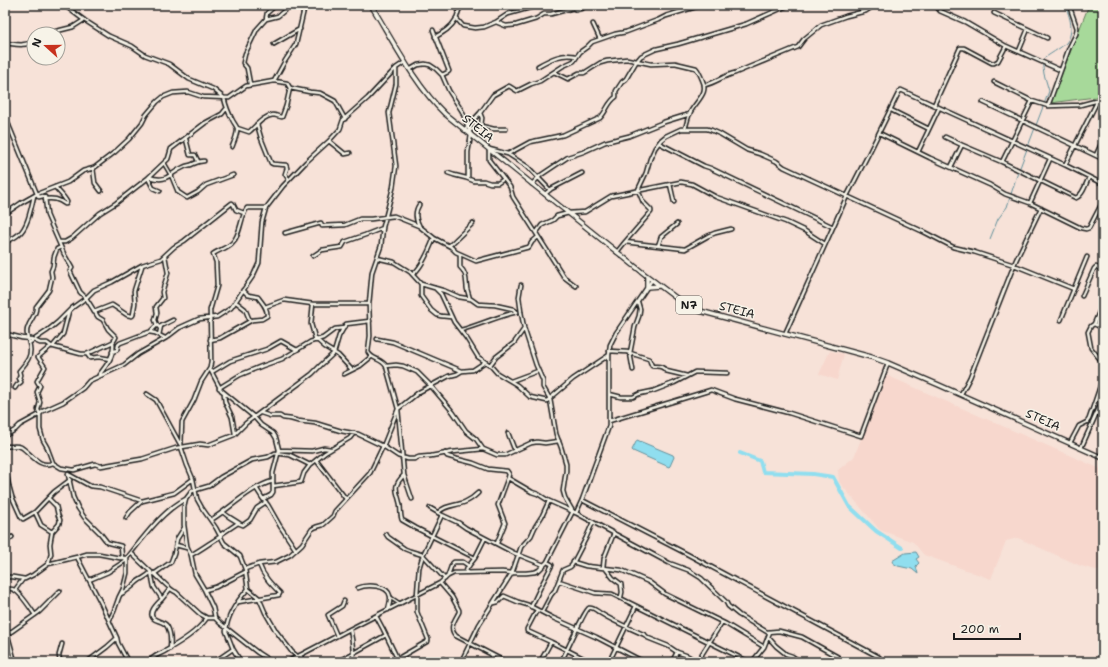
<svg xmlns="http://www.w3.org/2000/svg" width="1108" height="667" font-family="'Shantell Sans',sans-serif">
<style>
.built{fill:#f7d7cd}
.green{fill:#a7d99a;stroke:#627a5b}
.water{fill:#90deef;stroke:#62909b}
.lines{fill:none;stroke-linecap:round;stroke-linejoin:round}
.stream{stroke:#62909b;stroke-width:1}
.river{stroke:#90deef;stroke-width:4}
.minor-casing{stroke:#1c1c1c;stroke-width:5.5}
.primary-casing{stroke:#1c1c1c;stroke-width:6}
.minor{stroke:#f7f3e8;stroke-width:2.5}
.primary{stroke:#f7f3e8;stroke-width:3.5}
.labels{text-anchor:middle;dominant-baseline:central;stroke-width:3;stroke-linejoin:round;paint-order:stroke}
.shield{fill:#f7f3e8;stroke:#5e5c59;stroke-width:1}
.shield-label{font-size:11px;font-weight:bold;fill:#1c1c1c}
.street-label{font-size:12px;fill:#1c1c1c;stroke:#f7f3e8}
</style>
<rect width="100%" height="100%" fill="#f7e2d8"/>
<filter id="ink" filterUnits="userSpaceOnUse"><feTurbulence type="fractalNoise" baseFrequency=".025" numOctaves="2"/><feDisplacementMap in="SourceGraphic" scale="8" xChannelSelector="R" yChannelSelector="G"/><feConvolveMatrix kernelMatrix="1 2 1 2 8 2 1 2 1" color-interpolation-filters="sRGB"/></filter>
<g filter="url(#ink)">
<path class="built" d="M830 351 844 354 837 380 819 374Z
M886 375 1103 470V572L1081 566 1018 538 1006 541 991 579 924 555 913 542 880 530 839 482 838 470 854 457Z"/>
<path class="green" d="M1089 5H1103V96L1050 103Z"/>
<path class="water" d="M637 440 673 455 674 457 670 466 669 467 633 451 632 450Z
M916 552 919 557 916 559 919 563 916 566 918 574 912 569 898 566 893 563 892 561 905 553Z"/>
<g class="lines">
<path class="stream" d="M990 239 998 219 1007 207 1016 178 1049 91 1044 74 1042 60C1048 55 1061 48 1066 43 1075 32 1070 17 1065 5"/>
<path class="river" d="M740 453 760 461 763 472 813 474 833 477 849 506 876 531 902 548"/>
<defs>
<path id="minor" d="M64 5 84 20 109 36 132 46 145 55 169 64 189 79 213 89 224 98C226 106 228 112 232 119 233 122 236 125 237 128 238 133 234 142 232 147
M932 5 937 7 940 11 965 22 1006 46 998 61 994 63H992L964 48H960L934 105
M994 13 1047 38
M456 18 463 26 475 28 484 27 496 22 508 14 540 5
M266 19 278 16 291 5
M496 22 506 26 516 25 536 19 544 14H551L573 8 576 10 583 8
M593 24 600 39
M433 30 449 71 448 72 442 75
M45 34 73 27 84 20
M435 37C444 32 451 28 456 19 459 12 457 10 464 5
M5 43C15 44 25 47 34 41
M274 44 300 29
M1006 46 1060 70
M1019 51 1028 29
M538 66C550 59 562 53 576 56
M396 69V84L389 113 396 166 393 188 383 227 381 246 372 272 369 304 370 336 368 352C372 360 381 358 386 366L398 409 404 475C392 487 397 490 400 504 401 509 400 515 402 520L416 528 475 558
M411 69 418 65 425 64 430 65 436 69 442 75 449 91 462 111 471 135 468 152V178
M554 72 568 79 579 73H584L600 63 607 61 627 59 651 64 675 63 696 68C699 71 700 75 702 79 709 93 698 99 691 111 688 116 687 123 685 129
M274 81 287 83 290 88 310 92 320 93 335 101 345 119
M994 82 1032 101 1048 106 1080 105 1103 99
M250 84 247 68 243 63 245 54 257 29 266 19 267 13 276 5
M705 85C715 83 725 75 735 73L798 47 804 39 821 25 846 16 866 11 875 5
M983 102 1103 159
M1048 106 1069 48 1076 34 1077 28 1069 5
M891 110 929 129
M480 113 482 118 481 126
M5 116 37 194 39 197 43 196 45 197 47 215 50 222 64 254 72 268 70 271 80 292 86 298 98 317 103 320 108 329 116 337 115 339 113 342C115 355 107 365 99 375
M257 124 261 138 271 163 273 164 286 165 287 168 285 174 289 180
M237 128 249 132C256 126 263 116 273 115 276 115 279 117 282 117L286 106 290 88
M464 130 480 113 493 95 509 86 517 91 531 84 540 81 563 66 574 61 580 52 587 47 592 42 615 34 626 32 658 20 666 16 702 5
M470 130 481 126 494 129H506
M879 133 930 158 990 185 1005 194 1030 203 1081 228 1086 229 1089 228 1103 201
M945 137 962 145
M186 139 190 155H195L198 161
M329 141 345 154 350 153
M659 143 704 166 710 168 833 227
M489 149 508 154 530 142 563 135 600 118C607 111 608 102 616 97V91L622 82 626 79 636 62 641 56 656 49 678 44 746 24 789 5
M489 149V160L510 187 513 197 536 233 564 277 576 286
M918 152 939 108
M508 154 528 167 550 190
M1096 155 1103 140
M1002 162 1076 198C1083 195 1086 184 1089 177
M164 163 171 175 178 192 187 198 198 192 206 185 233 175
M1065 165 1098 100
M951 167 962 145 1002 162 1032 101
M93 168 95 183 101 191
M448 173 454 175 466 178 474 181H484L490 183H498L504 179
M149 177C168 183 168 174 184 167 187 165 190 166 193 164 197 162 200 161 204 161
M148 178 153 188 160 191
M532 184 541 175 568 157 583 152 605 142 629 136 664 122 690 114
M670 184 674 202
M545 194 551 189 582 173
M45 199C54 198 58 199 65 204H66L67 202C64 196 59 192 55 187
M1030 203 1050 159
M5 214 21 203 37 194 68 182 83 171 94 168 115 152 129 139 142 123 146 115 157 102 163 97 173 93 188 92 203 97 229 98 246 86 274 81 285 61 296 44 305 5
M419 225C415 219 415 211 419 205
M285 233 321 223 322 226 345 225 360 219H371L394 216 419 226 434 238 451 247 456 252 476 261 529 247 532 242 538 237
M536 233 542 225 553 220 557 216 569 213 585 212 611 196 681 182 692 184 716 197 786 222 805 231 825 244
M5 242C10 240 15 238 19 234 28 227 31 208 34 196
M60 242H65L72 238 100 213 116 203 148 178 168 159 171 149 205 123 222 114 226 109
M625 242 651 212V210L643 202 638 190 646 173 650 159 655 148 661 140 666 136 681 129H707L711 130 720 134 747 150 760 154 776 161 784 167 924 232 953 247 974 252 1014 265 1074 289
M449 246 473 223
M658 246 661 237 677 224
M617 252 625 242 685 249 708 236 715 233 731 229
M460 254V267C467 273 466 281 467 289 468 292 469 296 470 299
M313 256 322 250 342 247 345 242 365 235 383 228
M377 258 394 262 410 272 421 284V296L431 310 437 315 441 316 451 317
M413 274C422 268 430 248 434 238
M421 284 445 291 459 297 471 299 478 304 495 305 513 309 517 312
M521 285 519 297 521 312 524 328 536 365 543 381V387L550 399 556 434 561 447 566 464V471L563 491 565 498 572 510
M435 288 441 294 454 322 467 339 478 357 490 365 497 373 517 385 530 397 547 401 573 379 609 355
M1082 296 1094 269 1096 267 1103 270
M236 302 245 309 250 321
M1103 303 1094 324 1091 326 1088 332 1091 348 1103 363
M313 304 311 324 315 338 325 347 338 355 352 370
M265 307 284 300 313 304H369
M94 312 112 305 127 315 132 316 133 315 135 303 134 291 142 266
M1061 320 1087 257
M1094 324 1103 328
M157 325 155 320 157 313 156 307 163 298 162 292 168 273 165 256
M461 330C480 325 498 316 517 312
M151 331 157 325 160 328
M785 334 847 196 870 151 899 92 901 90 1065 165 1103 184
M10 335 22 338 31 339 40 343H47L51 346 81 354H87L90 358 99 357 110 359
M159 335 161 326 173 320
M377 339 393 342 462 371
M210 340 220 338 252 320 262 319 267 316C268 308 262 303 258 297L248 295 243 290
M29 343 47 331 58 322 72 308 86 298 94 290 112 282 142 265 161 259 174 247 184 241 232 203 233 204 236 210 244 213
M51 346 38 357 45 367 37 381 40 386 37 392 40 402 38 410 40 414V429L43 440 47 447 53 463 61 468 74 470 95 464 101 466 142 459 176 448 200 444 208 445 234 435 246 423 312 374 321 365 334 353 339 336 346 324 370 321
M53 346 63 334 69 311
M609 351 627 352 649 359 652 366C658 367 662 365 666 371L687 376
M112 352 117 350 118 345 120 343 149 332 155 333 165 338
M87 354 113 342
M490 365 496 357 514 343 524 329
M386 366 396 365 403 366 417 372 431 386 453 412 466 431 476 439 483 449
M210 369 221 390 254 417 261 425 273 433 276 438 279 450 273 473V492L271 495 263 499 268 505 280 526 296 550
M633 370 630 353 635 327 639 316 640 309 638 302
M212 372 230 361 267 349 281 341 297 350
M344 374 360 366 371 357
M511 381 538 371
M15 388 17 385 21 382 19 378 20 375 19 371C27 362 33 355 29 343 28 337 25 333 28 327 30 320 37 314 36 307L49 290 52 277 51 271 53 266 54 257 57 249 61 247
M219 388 240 375 262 366 282 359 310 342 323 338 335 329 344 328
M147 394 156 400 180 444
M224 394 225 402 232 417 235 434
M609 394 621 397H633L639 394 653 391 674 383 695 372 727 373
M961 394 970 377 1016 260 1041 208
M261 413 270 416H280L283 418 291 419 298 421 315 423 341 431 358 434 383 446 398 456 408 459H414L419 457 431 456 453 452 483 449 497 455H505L531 443 537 442 545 443 559 441
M609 421 711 390 735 399 789 413 861 436 888 363
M508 433 515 451
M5 436 15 430 20 425 40 414 43 411 63 402 83 388 89 381 124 365 138 354 166 338 179 328 199 319 217 317 231 308 253 276 259 263 262 222 266 208 283 186 306 162 329 141 340 129 343 120 368 98 396 68 405 62
M1070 443 1079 426 1087 422 1089 419 1103 378
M5 446C10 447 16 445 21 447 31 453 39 469 53 463
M1081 448 1103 399
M279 450 312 451 324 448 331 449
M445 453 447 456 457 459 473 463 488 469 507 471 509 474 508 478 498 505 505 523 497 543
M316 460 346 499
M5 466 9 486 12 497 21 517 23 519 35 512 54 492 70 480
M68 474 90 486 100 487 142 501 174 493 193 479
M68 474 73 497 78 508 84 517 100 533 107 542 109 543 121 546 122 558
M404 475 412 499
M508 478 532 492 538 494 549 501 576 513 669 563 688 570 701 578 726 602 728 606 739 615 767 632 779 631 802 637 838 657
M273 486 301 482 304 473 310 465 325 453 350 438 354 433
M256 488 263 499
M582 500 687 554 879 657
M430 508 442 515
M35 512 41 525 52 532
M223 512C228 517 233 519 239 523
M438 513C444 505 456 506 465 502 470 500 474 497 478 493
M576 513 582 500 609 426V355L610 345 616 333 652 280
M126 518 130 512 142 501
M211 520C232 507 249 488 273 481
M386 534 388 537 405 549 410 551 423 555 445 579
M220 535 238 523 243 525 250 520 257 508 266 502
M5 543 12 537
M176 545 187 548
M131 553 151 572 154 587 162 599C158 603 148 612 153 618 157 622 164 621 167 626 171 633 171 641 170 649
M191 555C202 549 211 542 221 536
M77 557 101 603 106 614 117 638 118 643 128 662
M573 562 586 566 621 570 633 575 649 582 665 594 726 624 764 647
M48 564 51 554 50 544 52 532 59 524 60 520 58 515 56 506 48 498
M603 568 604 558 614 533
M245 569 259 564 276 562 290 555 302 544 312 529 316 527 323 525 333 516 335 511 370 473 384 444 398 409 419 392 449 376 457 374 462 371 473 370 485 362
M606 569 613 578 621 584 622 592 621 597
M466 572 467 568 475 558 485 538
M154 573C159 578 171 591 176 592L200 614 207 618
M154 574 171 562 174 554 177 539 184 528
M448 575 452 564 454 562H463L469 566
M5 577H13L25 579 33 575 48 564 77 557 87 554H99L120 558H127C143 538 163 510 186 499
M89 580 108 572 125 561 127 558
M559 581 595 593 612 594 749 662
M440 583 452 597 459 610V612C455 620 448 628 456 636L506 662
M358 588C367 584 388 585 390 596 391 600 389 606 388 610
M248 589 259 598 265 612 276 631 292 652 297 656
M5 590C8 589 12 588 14 590 20 592 31 609 35 615
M15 590 23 579
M205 590 216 587 245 572
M121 594C127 591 132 587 137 582 142 578 147 577 151 572
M391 598 400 604
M162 599 170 589
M238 602 279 595 280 593C271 584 263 576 259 564
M494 603 498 602 504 596 518 602 528 605 553 618 596 637 644 662
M531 607 541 586 552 565 551 564 547 562
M537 610 527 629V631L551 642
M542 612 551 595 555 590 563 570 570 567 572 565 586 538 593 522
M376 616 383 629 399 662
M109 621 114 611 119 597 123 589 127 573V558
M5 625 15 662
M350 629 352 640 354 662
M8 634 39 612 60 591
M337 636 328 615 342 606 344 601
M768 637 776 646 786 654 792 656 800 662
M300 655 304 662
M397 659 428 641V639L417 612V595L419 568 423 555 442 515 459 523 466 528 514 553 544 565
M60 662 59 655 62 644
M87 662 107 647 117 638
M149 662C155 654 160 655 167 650 182 641 197 632 207 618H215
M214 662 233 649
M241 662 233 649 226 631C227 615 238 600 248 589L245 569 240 556 224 543 216 528 202 508 197 499 193 479 187 465 181 447 182 422 194 400 201 382 210 368 211 361 210 310 217 286 216 262 213 254C219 250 227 248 232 243 241 235 240 218 247 208H266
M272 662 258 653 220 623 215 618 213 608 204 589 195 574 191 555 187 546 184 525V507L186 499 192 491 209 486 221 477 252 460 268 457 275 453 290 455 310 465
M287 662 350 629 440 583 448 576 454 573 502 572 512 573H526L535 572 539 570 547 562 573 511
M337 662 386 635
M438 662 443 659
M461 662 479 625 512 573 521 547 531 536 535 527 542 516 549 501
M489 662 492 655
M540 662 551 642 591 662
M561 662C565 655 585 609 589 608 593 607 597 611 600 613 614 622 630 628 645 635L648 638 668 646 677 652 688 656 697 662
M609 662 636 606
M672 662 677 652
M697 662 722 622
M752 662 764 647 770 632"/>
<path id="primary" d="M371 5C393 41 415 85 445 114L647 276 680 301 700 311 871 357 888 363 939 385 1103 458
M647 276V287L659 286"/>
</defs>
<use href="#minor" class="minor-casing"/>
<use href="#primary" class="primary-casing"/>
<use href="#minor" class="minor"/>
<use href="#primary" class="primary"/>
</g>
</g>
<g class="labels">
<rect class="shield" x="676" y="296" width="26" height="18" rx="3"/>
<g class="shield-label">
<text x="689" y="305">N7</text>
</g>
<g class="street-label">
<text transform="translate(478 128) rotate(39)">STEIA</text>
<text transform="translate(737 310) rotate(15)">STEIA</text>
<text transform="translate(1043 420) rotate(24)">STEIA</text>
</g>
</g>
<rect width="1108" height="667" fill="none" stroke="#f7f3e8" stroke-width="20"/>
<rect x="10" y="10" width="1088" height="647" fill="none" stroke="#1c1c1c" stroke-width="1.5" filter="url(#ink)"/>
<g transform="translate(46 46) rotate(291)"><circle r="19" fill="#f7f3e8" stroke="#9f9d96"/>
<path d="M0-3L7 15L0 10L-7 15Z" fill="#c8321e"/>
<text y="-6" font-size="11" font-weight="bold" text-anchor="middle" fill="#1c1c1c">N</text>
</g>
<path d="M954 633v6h66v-6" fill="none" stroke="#1c1c1c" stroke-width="2"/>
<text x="960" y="633" font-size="12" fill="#1c1c1c" stroke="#f7f3e8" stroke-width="3" paint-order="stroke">200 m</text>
</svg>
